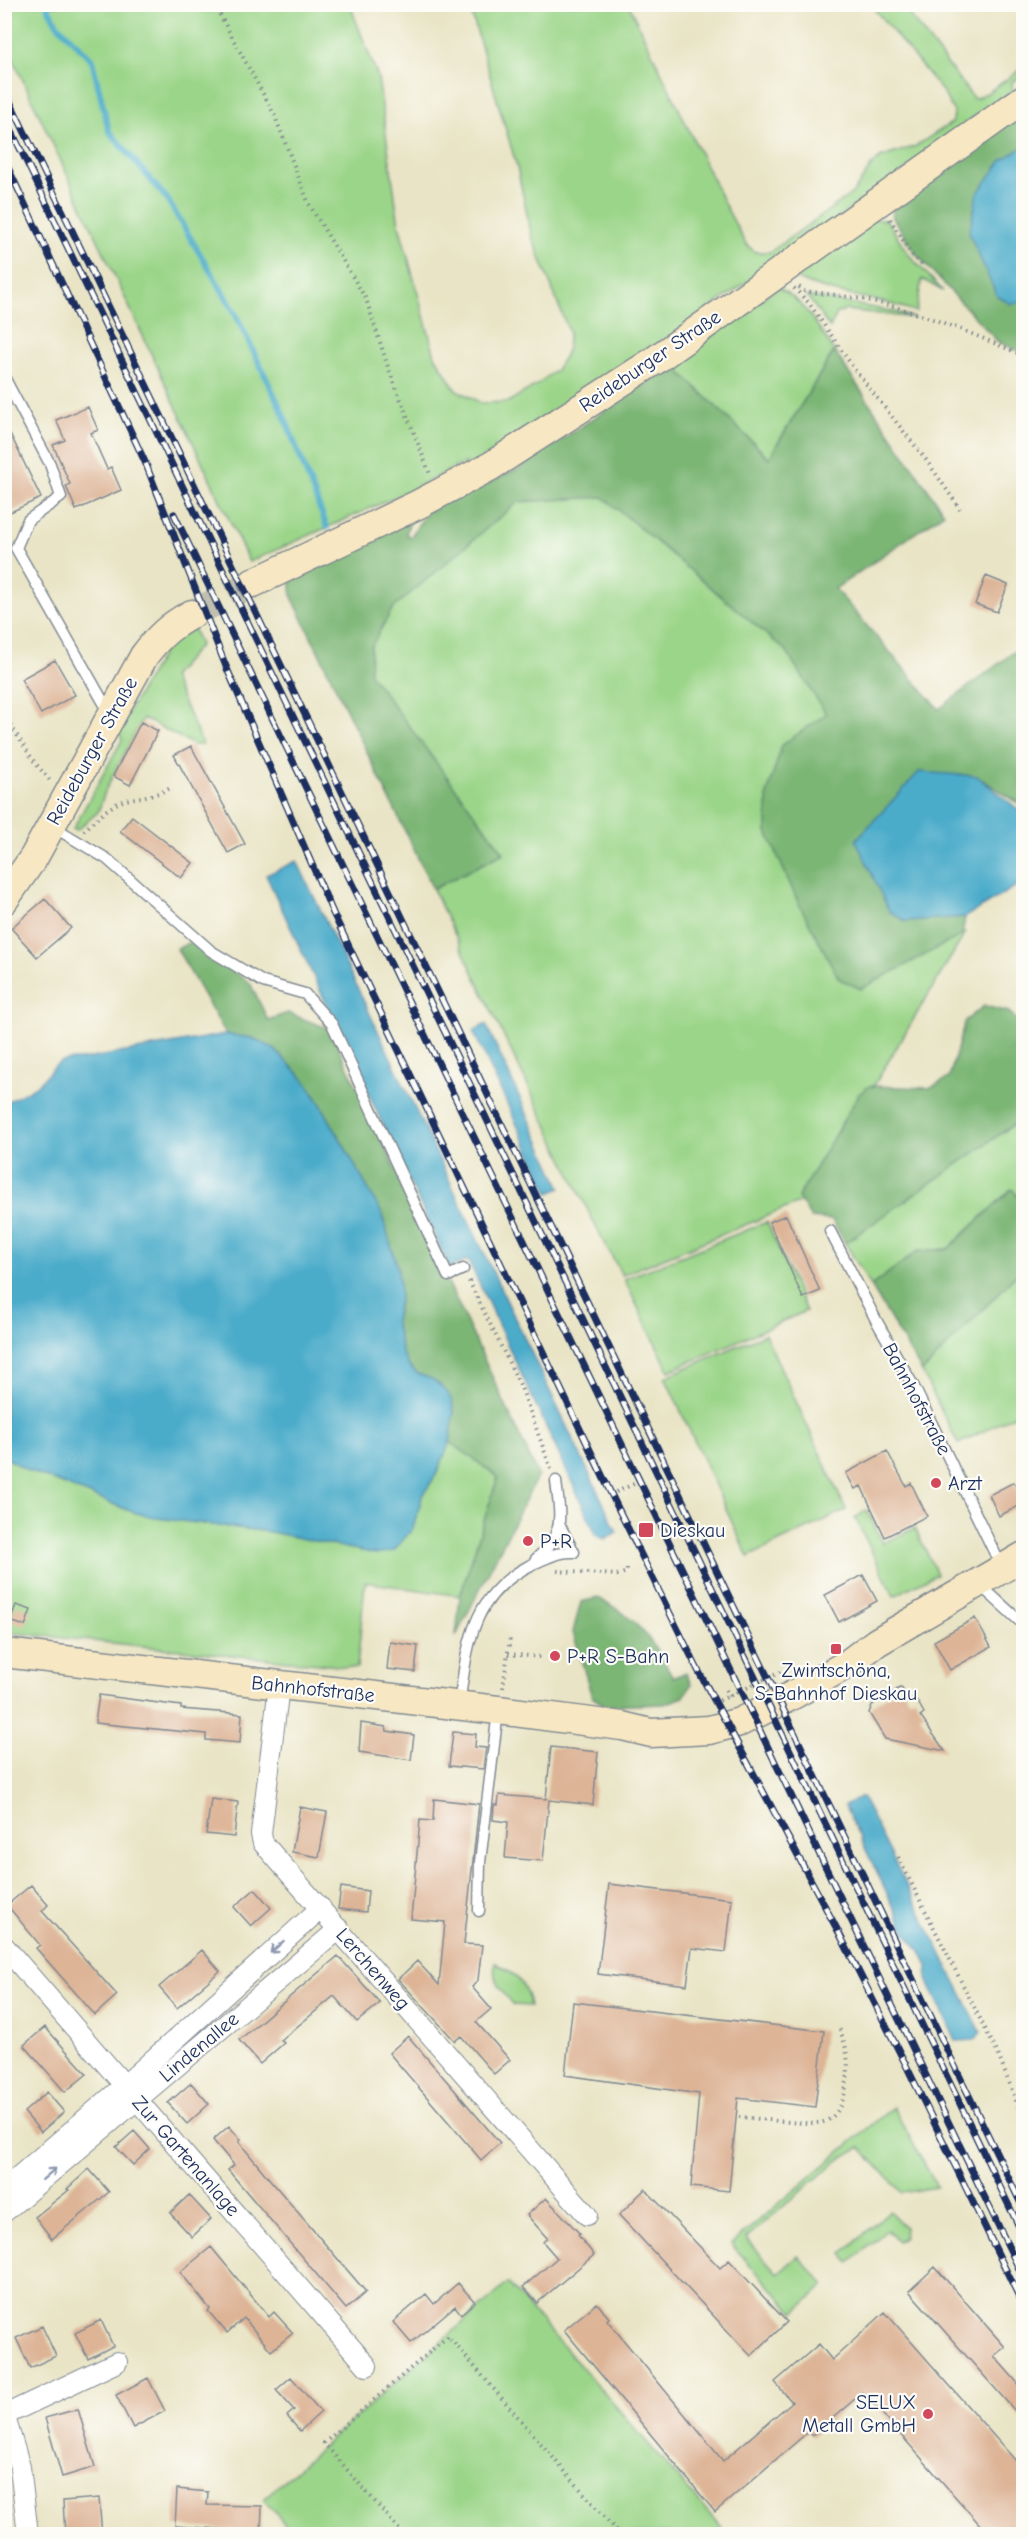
<svg xmlns="http://www.w3.org/2000/svg" width="1028" height="2539" font-family="'Comic Neue',sans-serif">
<style>
.green{fill:#9bd589;stroke:#5b8274;stroke-width:1.5}
.forest{fill:#7cb675;stroke:#4c726a;stroke-width:1.5}
.water{fill:#4bacca;stroke:#336e94;stroke-width:1.5}
.lines{fill:none;stroke-linecap:round;stroke-linejoin:round}
.stream{stroke:#4bacca;stroke-width:6}
.building{fill:#ddb496}
.secondary-tunnel{stroke:#c0c0b0;stroke-width:28;stroke-dasharray:28 14;stroke-linecap:butt}
.lane-casing{stroke:#828a92;stroke-width:13}
.street-casing{stroke:#828a92;stroke-width:22}
.secondary-casing{stroke:#828a92;stroke-width:31}
.path{stroke:#828a92;stroke-width:4;stroke-dasharray:1.5 4.5;stroke-linecap:butt}
.lane{stroke:#fff;stroke-width:10}
.street{stroke:#fff;stroke-width:20}
.secondary{stroke:#f7e8c3;stroke-width:28}
.rail-casing{stroke:#1b2f5e;stroke-width:7}
.rail{stroke:#fdfcf7;stroke-width:4.5;stroke-dasharray:14;stroke-linecap:butt}
.oneway{stroke:#8d97ae}
.poi-dot{fill:#d1495b;stroke:#fdfcf7;stroke-width:2}
.labels{text-anchor:middle;dominant-baseline:central;stroke-width:4.5;stroke-linejoin:round;paint-order:stroke}
.street-label{font-size:20px;fill:#1b2f5e;stroke:#fdfcf7}
.poi-label{font-size:20px;fill:#1b2f5e;stroke:#fdfcf7;text-anchor:start}
</style>
<rect width="100%" height="100%" fill="#fdfcf7"/>
<filter id="ink" filterUnits="userSpaceOnUse"><feTurbulence type="fractalNoise" baseFrequency=".0167" numOctaves="2"/><feDisplacementMap in="SourceGraphic" scale="12" xChannelSelector="R" yChannelSelector="G"/><feConvolveMatrix kernelMatrix="1 2 1 2 8 2 1 2 1" color-interpolation-filters="sRGB"/></filter>
<filter id="wash" filterUnits="userSpaceOnUse"><feTurbulence type="fractalNoise" baseFrequency=".008" numOctaves="4" result="noise"/><feDisplacementMap in="SourceGraphic" scale="24" xChannelSelector="R" yChannelSelector="G"/><feGaussianBlur stdDeviation="1.35" result="paint"/><feColorMatrix in="noise" values="0 0 0 0 0 0 0 0 0 0 0 0 0 0 0 0 0 1.4 0 .05"/><feComposite in="paint" operator="in"/></filter>
<g filter="url(#wash)">
<rect width="100%" height="100%" fill="#e9e4c5"/>
<path class="green" d="M4 5H350L378 78 399 225 435 356 455 389 481 403 508 402 535 386 556 370 566 354 569 332 532 237 517 167 469 5H629L725 205 746 244 755 252H770L854 192 872 165 880 158 916 146 953 122 954 112 942 91 871 5H902L974 99 987 93 1023 68V75L1012 82 1013 92 971 119 959 132 634 362 463 472 466 462 407 492 249 562 5 42Z
M870 219 887 220 909 255 943 291 922 279 916 312C877 296 832 297 794 277Z
M778 287C804 301 818 326 834 351L769 458 673 365Z
M807 296 896 312 915 318 846 310 837 313 830 328Z
M612 496 791 650 831 715 852 980 966 932 883 1070 809 1199 622 1275 595 1225 433 889 485 862 361 687 378 614 515 498Z
M193 628 200 645 172 677 203 745H194L143 718 106 789 98 812 77 830 73 829 122 740 118 729 162 654 172 641Z
M1023 1118V1202L1011 1189 948 1249 918 1251 871 1286 845 1243Z
M767 1222 806 1311 669 1371 624 1279Z
M1023 1268V1411L958 1444 922 1372Z
M765 1334 846 1510 748 1557 665 1377Z
M450 1442 498 1477 460 1596 365 1582 357 1668 5 1632V1457L27 1470 133 1512 157 1518 271 1532 320 1541 413 1528 422 1497 437 1473Z
M867 1510 883 1543 915 1528 937 1574 894 1596 855 1518Z
M495 1963C515 1973 527 1984 530 2006L513 2005C501 1991 492 1982 495 1963Z
M893 2107 937 2187 902 2193 860 2147 837 2161 746 2238 778 2274 798 2256 825 2285 794 2313 731 2244Z
M889 2211 905 2227 904 2237 898 2242 887 2230 849 2263 842 2254Z
M508 2283 727 2534H294L263 2499Z"/>
<path class="forest" d="M1023 111V353L998 342 914 252 892 216V203Z
M834 351 944 513 835 589 939 709 1023 645V806L977 776 905 921 965 917 962 935 861 989 839 979 798 902 767 832V794L782 745 826 714 786 651 603 497 518 502 393 608 371 647 370 674 504 853 433 889 292 597 290 577 411 518 406 533 410 538 427 511 518 469 673 365 769 458Z
M190 942 250 983 268 1020 288 1013 330 1029 538 1475 456 1636 460 1596 498 1477 450 1442 454 1412 447 1392 434 1380 418 1374 408 1365 402 1353 395 1321 399 1303 398 1269 381 1212 320 1103 304 1079 273 1048 252 1038 226 1034 177 949Z
M984 1006 1009 1012 1023 1026V1118L845 1243 832 1220 811 1218 798 1197 859 1094 869 1086 929 1088 949 1078 965 1021Z
M1012 1189 1023 1202V1268L922 1372 871 1286 918 1251 948 1249Z
M598 1598C637 1617 653 1641 673 1677L686 1673 691 1684 684 1697 664 1704 606 1706 592 1697 573 1632 581 1602Z"/>
<path class="water" d="M1023 147V302L1011 304 997 296 969 233 977 194 1002 160Z
M919 772 977 776 1023 813V882L965 917 905 921 889 911 856 840Z
M297 861 617 1532 605 1539 597 1536 468 1260 450 1268 266 875Z
M486 1024 561 1188 549 1193 473 1031Z
M226 1034 252 1038 273 1048 304 1079 320 1103 381 1212 398 1269 400 1295 395 1321 402 1353 408 1365 418 1374 434 1380 447 1392 452 1401 454 1412 450 1442 437 1473 422 1497 413 1528 394 1551 376 1554 271 1532 157 1518 133 1512 27 1470 5 1457V1103C15 1097 29 1092 38 1084 56 1068 52 1059 80 1060Z
M862 1797 981 2032 975 2040 956 2041 927 1979 928 1966 922 1953 908 1936 844 1805Z"/>
<g class="lines">
<path class="stream" d="M46 4 57 24 92 60 109 131 167 199 233 309 283 413 327 527"/>
</g>
<g id="blocks">
<path class="building" d="M88 407 98 430 91 433 107 469 111 467 121 490 76 510 66 486 70 484 53 445 65 440 56 420Z
M4 421 41 498 4 515Z
M986 576 1008 585 997 612 975 604Z
M55 660 75 695 41 714 21 679Z
M141 722 158 731 130 785 113 776Z
M191 746 245 844 228 853 174 755Z
M132 816 193 863 181 878 120 831Z
M45 899 71 928 37 957 11 928Z
M786 1215 820 1291 803 1298 769 1222Z
M887 1451 906 1486 911 1483 927 1516 885 1537 861 1486 855 1489 846 1473Z
M1014 1482 1023 1504 999 1516 989 1495Z
M863 1575 877 1601 839 1622 825 1595Z
M16 1605 31 1610 25 1626 10 1621Z
M975 1618 991 1647 950 1670 934 1641Z
M390 1642 418 1646 415 1672 387 1669Z
M901 1687 909 1700 915 1697 924 1713 920 1716 945 1751 885 1739 869 1713 872 1705Z
M99 1695 181 1706V1709L242 1714 240 1743 206 1740V1734L95 1723Z
M361 1723 386 1727 387 1731 414 1735 411 1760 359 1752Z
M453 1732 476 1734 475 1747 486 1748 483 1769 449 1766Z
M551 1747 598 1752 593 1805 549 1800 543 1861 505 1858 508 1822 493 1820 494 1805H498L499 1795 546 1799Z
M211 1799 238 1802 234 1837 206 1834Z
M434 1799 479 1804 464 1944 482 1945 478 1980 472 1987 491 2009 476 2022 510 2060 494 2074 461 2036 455 2041 398 1979 417 1961 439 1985 445 1922 411 1919 420 1820 433 1821Z
M300 1807 327 1812 319 1857 292 1852Z
M609 1884 732 1899 726 1952 692 1948 687 1985 598 1974Z
M31 1885 48 1905 42 1911 117 1995 95 2015 36 1948 40 1945 7 1905Z
M341 1887 368 1891 366 1912 338 1909Z
M255 1889 271 1908 251 1926 234 1907Z
M202 1950 220 1971 177 2008 159 1987Z
M338 1956 380 2003 357 2022 334 1996 281 2040 284 2043 260 2064 239 2040Z
M573 2002 824 2031 815 2107 738 2098 729 2191 691 2187 699 2094 565 2075Z
M45 2027 87 2074 65 2092 24 2045Z
M408 2036 500 2143 481 2160 389 2053Z
M191 2083 209 2104 187 2124 168 2103Z
M47 2092 64 2112 41 2132 24 2112Z
M229 2126 241 2140 239 2142 266 2175 366 2292 346 2309 228 2170 234 2165 213 2140Z
M134 2131 150 2149 133 2165 116 2147Z
M89 2169 109 2192 52 2239 35 2217 69 2190 67 2189Z
M645 2189 720 2268 729 2260 787 2322 751 2356 619 2215Z
M189 2195 211 2219 192 2237 170 2213Z
M546 2198 580 2234 578 2235 594 2255 537 2303 523 2287 557 2258 543 2242 547 2238 527 2215Z
M211 2247 269 2317 274 2312 293 2333 271 2351 244 2318 227 2333 208 2311 210 2309 180 2272Z
M935 2267 1005 2347 994 2356 1023 2389V2420L909 2291Z
M458 2283 475 2302 461 2314 455 2306 411 2343 393 2322 426 2294 434 2304Z
M597 2303 609 2318 607 2320 723 2461 792 2402 775 2382 819 2344 832 2360 885 2312 1023 2469V2535H989L863 2392 812 2436 808 2432 715 2512 564 2330Z
M101 2320 113 2346 88 2359 75 2333Z
M42 2326 56 2356 30 2368 16 2338Z
M291 2377 321 2412 300 2431 287 2416 294 2410 276 2390Z
M148 2378 165 2411 133 2428 116 2395Z
M78 2409 95 2467 62 2477 45 2418Z
M177 2489 208 2492 207 2505 262 2506 261 2535H233V2530L175 2526Z
M99 2498 102 2535H65L63 2501Z"/>
</g>
</g>
<g filter="url(#ink)">
<use href="#blocks" fill-opacity="0" stroke="#828a92" stroke-width="1.5"/>
<g class="lines">
<path class="secondary-tunnel" d="M192 614 253 583"/>
<defs>
<path id="lane" d="M4 377 50 464 61 497 28 520 16 548 109 712
M52 826 107 859 211 951 263 982 305 994 332 1024 448 1276 463 1269
M830 1231 876 1320 914 1387 1002 1568
M560 1526 574 1552
M536 1559C566 1533 560 1517 556 1481
M980 1585 1024 1625
M459 1705C468 1642 471 1593 535 1563 549 1557 559 1551 574 1552
M479 1911 480 1862 498 1711"/>
<path id="street" d="M279 1686 261 1834 263 1843 587 2215
M4 1946 367 2366
M4 2189 125 2085 321 1908
M4 2212 339 1929
M4 2414 20 2467 28 2534
M5 2415 117 2362"/>
<path id="secondary" d="M253 583 419 504 491 466 654 361 1024 99
M4 900 34 857 144 656C158 637 171 625 192 614
M4 1653 498 1710 622 1726 651 1733 709 1730 740 1722 791 1696 849 1663 877 1642 1024 1556"/>
</defs>
<use href="#lane" class="lane-casing"/>
<use href="#street" class="street-casing"/>
<use href="#secondary" class="secondary-casing"/>
<path class="path" d="M214 4 274 114 309 204 366 299 389 370 430 474
M890 219 911 253 923 266
M799 287 804 291C825 294 847 296 867 300 921 312 974 334 1024 356
M794 288 809 303 855 370 927 461 960 509
M4 715 33 760 51 782
M84 831C96 819 109 805 126 800 142 796 157 796 172 787
M469 1281 521 1387 551 1469
M616 1492 636 1483
M557 1571 617 1575 627 1572V1568
M508 1654 540 1657
M503 1688 510 1637
M726 1690 730 1697
M714 1703 783 1671
M898 1857 997 2052 1024 2121
M739 2117C757 2118 808 2126 823 2122 845 2117 850 2075 847 2056 846 2045 842 2035 838 2025
M403 2534 324 2443 448 2336 619 2534"/>
<use href="#lane" class="lane"/>
<use href="#street" class="street"/>
<use href="#secondary" class="secondary"/>
<defs>
<path id="rail" d="M4 89 1024 2210
M4 115 1024 2237
M4 159 145 462 225 664 333 913 615 1502 698 1670 837 1929 905 2063 1024 2307
M174 514 1024 2279"/>
</defs>
<use href="#rail" class="rail-casing"/>
<use href="#rail" class="rail"/>
</g>
<defs><path id="oneway-shaft" d="M-6 0H5M1.5-3L5.5 0L1.5 3" fill="none" stroke-width="1.6" stroke-linecap="round" stroke-linejoin="round" transform="scale(1.5)"/></defs>
<g class="oneway">
<use href="#oneway-shaft" transform="translate(277 1947) rotate(138)"/>
<use href="#oneway-shaft" transform="translate(49 2174) rotate(-41)"/>
</g>
</g>
<g class="poi-dot">
<circle cx="936" cy="1483" r="6"/>
<rect x="638" y="1522" width="16" height="16" rx="3"/>
<circle cx="528" cy="1541" r="6"/>
<rect x="830" y="1643" width="12" height="12" rx="3"/>
<circle cx="555" cy="1656" r="6"/>
<circle cx="928" cy="2414" r="6"/>
</g>
<g class="labels">
<g class="street-label">
<text transform="translate(650 361) rotate(-34)">Reideburger Straße</text>
<text transform="translate(92 751) rotate(-61)">Reideburger Straße</text>
<text transform="translate(917 1399) rotate(62)">Bahnhofstraße</text>
<text transform="translate(313 1689) rotate(6)">Bahnhofstraße</text>
<text transform="translate(373 1969) rotate(49)">Lerchenweg</text>
<text transform="translate(199 2047) rotate(-40)">Lindenallee</text>
<text transform="translate(186 2156) rotate(49)">Zur Gartenanlage</text>
</g>
<g class="poi-label">
<text x="948" y="1483">Arzt</text>
<text x="660" y="1530">Dieskau</text>
<text x="540" y="1541">P+R</text>
<text x="567" y="1656">P+R S-Bahn</text>
<text x="836" y="1670" text-anchor="middle">Zwintschöna,<tspan x="836" dy="23">S-Bahnhof Dieskau</tspan></text>
<text x="916" y="2402" text-anchor="end">SELUX<tspan x="916" dy="23">Metall GmbH</tspan></text>
</g>
</g>
<rect width="1028" height="2539" fill="none" stroke="#fdfcf7" stroke-width="24"/>
</svg>
